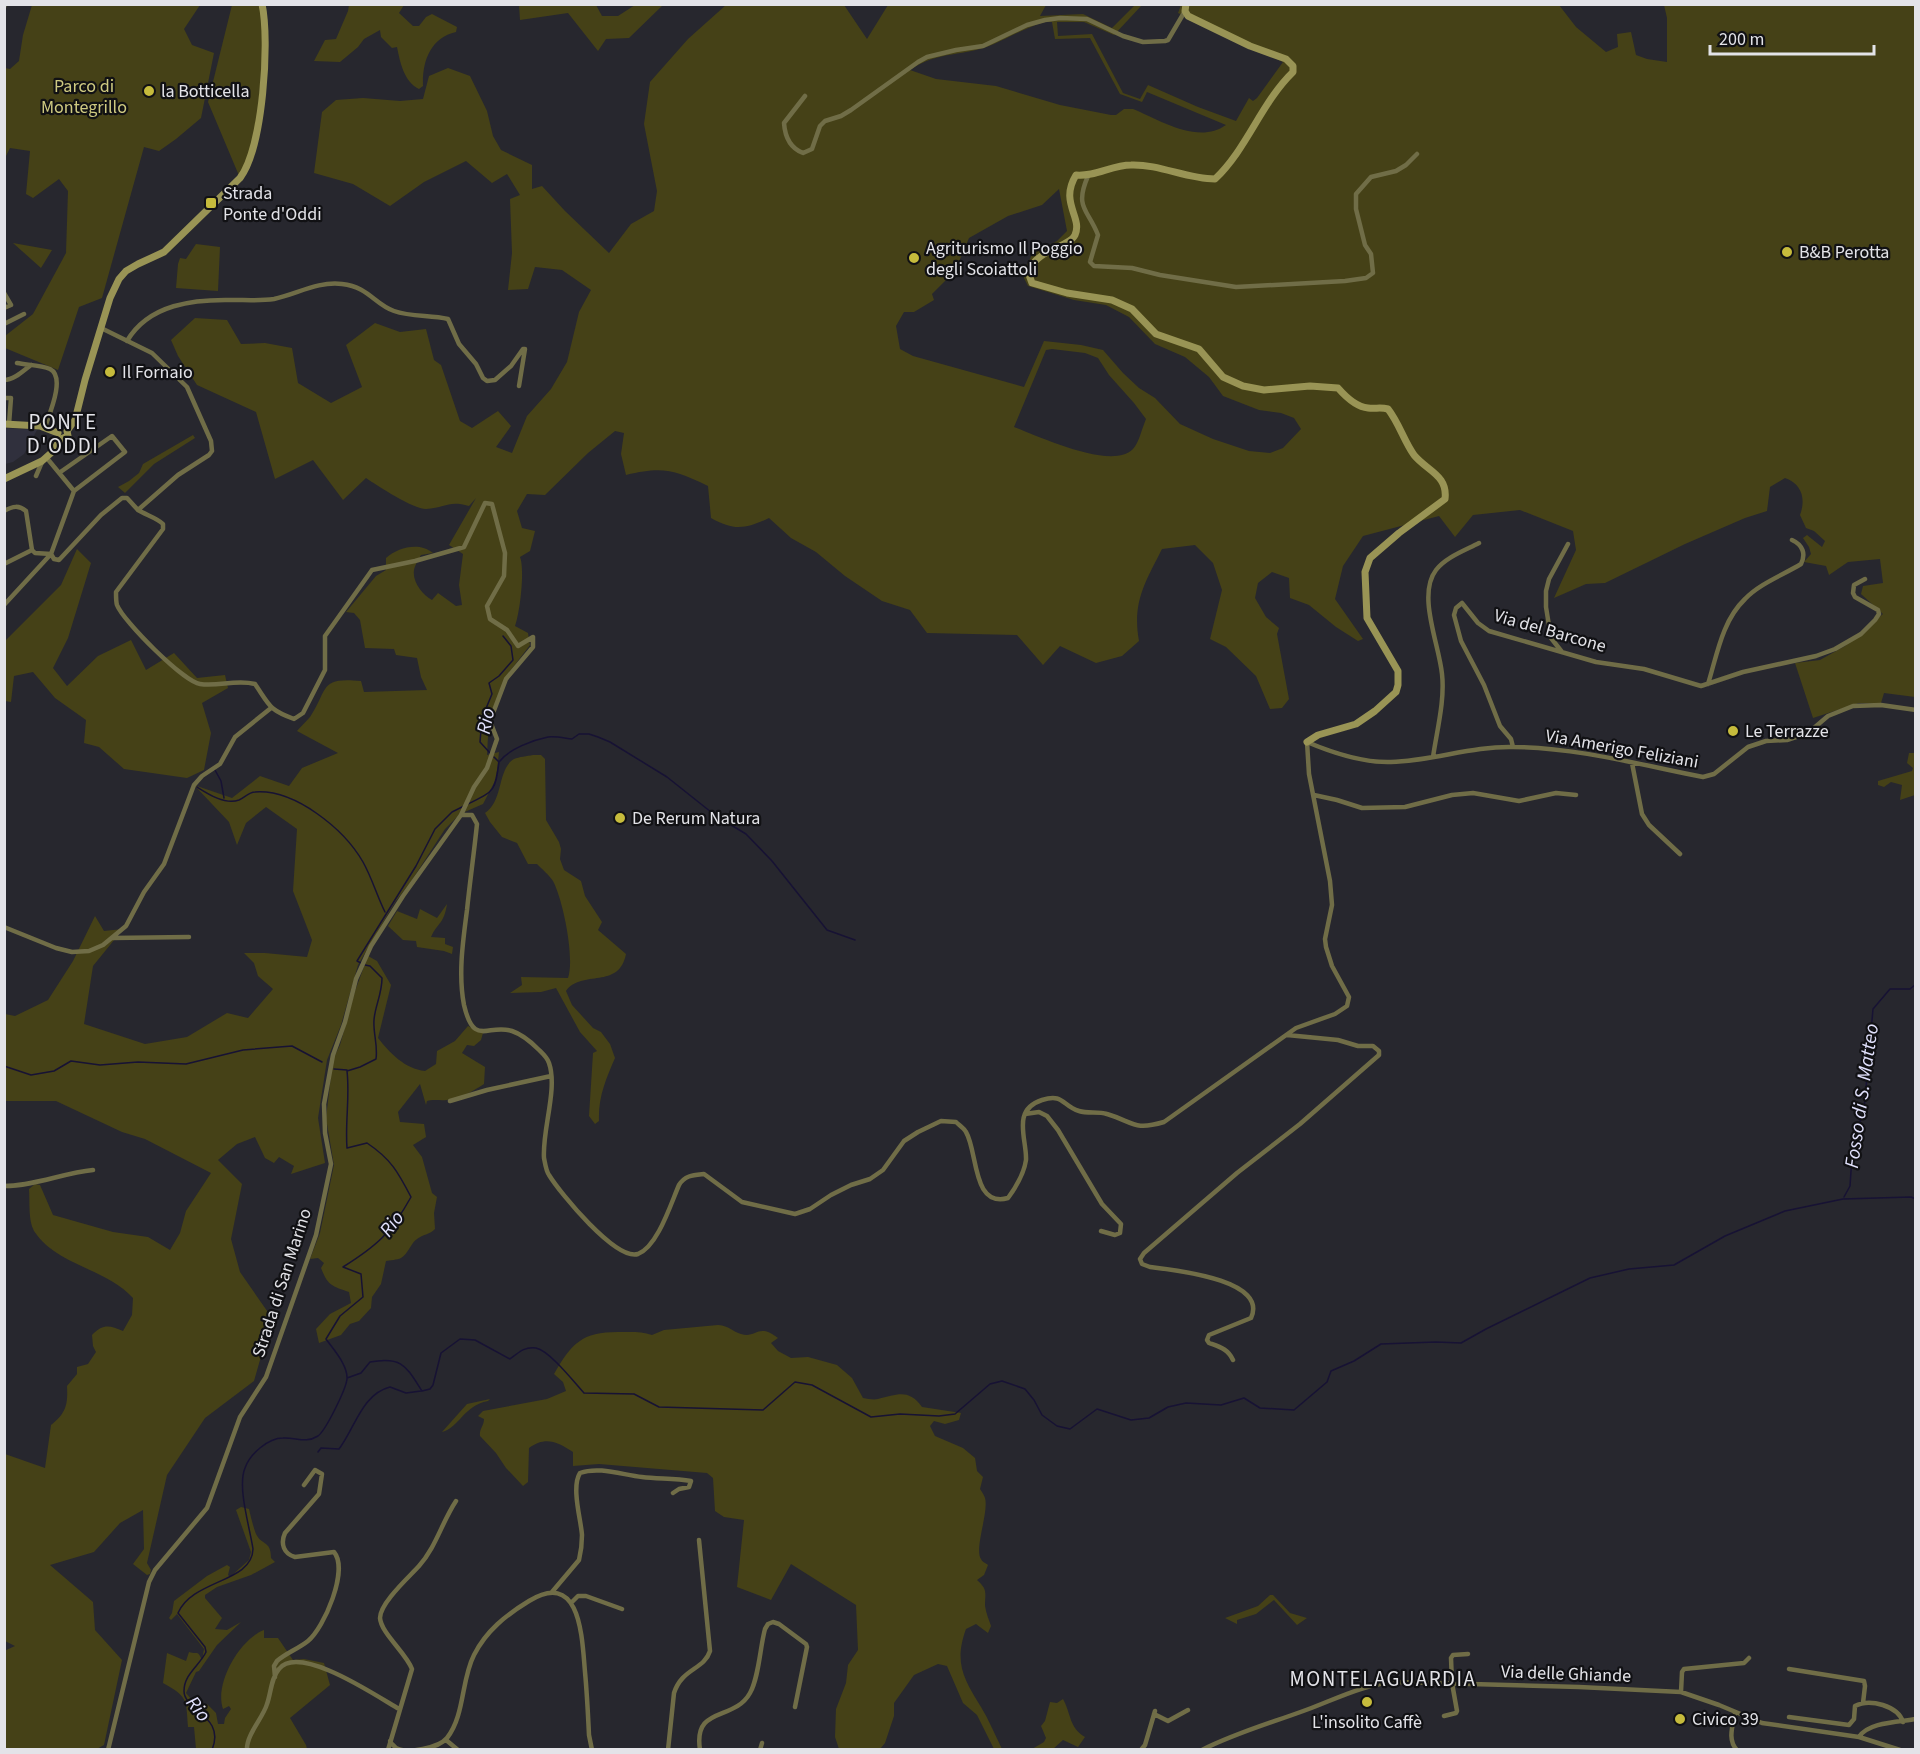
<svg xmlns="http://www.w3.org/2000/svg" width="1920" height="1754" font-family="'Source Sans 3',sans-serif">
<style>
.built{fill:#30303d}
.green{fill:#454117;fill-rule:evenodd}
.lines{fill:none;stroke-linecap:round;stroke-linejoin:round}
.stream{stroke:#171234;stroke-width:1.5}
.street{stroke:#706d47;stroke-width:4.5}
.secondary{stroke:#999455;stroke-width:7}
.poi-dot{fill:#c6bb3c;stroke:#111114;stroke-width:2}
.labels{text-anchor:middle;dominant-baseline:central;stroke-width:4.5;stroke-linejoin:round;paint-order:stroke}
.park-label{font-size:18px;fill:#cfca81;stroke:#111114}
.poi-label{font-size:18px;fill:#e3e3e8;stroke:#111114;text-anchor:start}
.street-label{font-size:18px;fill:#e3e3e8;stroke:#111114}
.water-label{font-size:20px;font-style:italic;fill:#e1e1fc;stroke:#111114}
.quarter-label{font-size:21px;letter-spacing:1.5px;fill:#e3e3e8;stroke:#111114}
</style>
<rect width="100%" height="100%" fill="#27272e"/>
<path class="built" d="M5 428 37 430 24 454 13 462 5 464Z"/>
<path class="green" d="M32 5H200L184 29 192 45 214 53 201 118 176 139 159 151 144 147 102 298 79 307 58 370 5 348V336L33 314 66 253 68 191 59 179 33 198 26 194 30 151 10 148 5 158V68L10 69 19 61 23 35Z
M232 5H262L265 27 256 133 240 178 208 102Z
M349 5H404L399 13 413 26H419L426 17 432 14 457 27 456 32C430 38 422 62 423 86L419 89C404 82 400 62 397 47L392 48 381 37 380 30 364 39 358 47 340 62 314 61 325 40 336 39 348 11Z
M519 5H596L602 16H618L635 5H663L629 38 606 39 598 51 568 13 520 20Z
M726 5H844L867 39 888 5H1046L1040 16 1083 14 1112 28 1135 5H1142L1114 35 1084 22H1057L1058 36 1092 34 1123 93 1140 99 1148 85 1198 107 1236 121 1249 98 1253 101 1257 98 1283 62 1178 13 1181 5H1559L1576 27 1606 52 1618 47 1617 34 1631 32 1636 55 1647 59 1667 62V18L1664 5H1915V697L1884 693 1881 703H1859L1813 718 1795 663 1820 660 1845 646 1883 614 1861 594 1863 586 1883 583 1880 559 1848 562 1829 575 1826 566 1804 562 1811 554 1809 547 1803 538 1807 535 1822 547 1825 541 1814 531 1806 528 1800 515C1806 499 1802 484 1785 478L1770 487 1767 511 1745 518 1685 544 1605 583 1586 584 1554 598 1576 550 1573 531 1520 510 1473 515 1455 537 1439 516 1363 536 1343 566 1335 599 1363 639 1358 641 1336 627 1309 605 1290 598 1289 578 1272 572 1258 583 1255 598 1266 617 1279 628 1277 634 1289 699 1282 708 1270 709 1256 676 1226 647 1210 639 1222 590 1213 563 1195 545 1162 549C1145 583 1132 602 1139 641L1122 656 1096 663 1060 646 1043 665 1017 635 927 633 910 610 882 601 845 576 816 552 791 538 769 518C746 529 734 531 711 518L708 486C675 470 663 466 626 475L621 454 624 433 615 431 588 453 545 495 527 494 517 511 522 528 535 531 530 551 520 557C525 569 520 613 515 626L528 633 530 645 507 675 489 718 487 755 499 752 496 779 483 804 460 814 445 829 410 883 395 902 358 965 341 1025 327 1060 318 1118 325 1163 291 1174 294 1166 279 1157 274 1163 265 1158 255 1137 237 1144 218 1160 242 1184 231 1239 240 1272 272 1318 254 1381 205 1418 167 1475 147 1563 151 1570 150 1574 147 1575 133 1564 144 1549 143 1510 120 1523 94 1552 50 1565 93 1602 95 1630 122 1660 104 1745 95 1750 5 1749 4 1651 15 1646 5 1641V1454L45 1468 51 1425C66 1413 68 1405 67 1386L77 1374V1367L88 1364 96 1352 93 1346 92 1335C104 1323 110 1326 123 1331L132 1315 133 1298C106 1268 57 1266 34 1231 28 1220 30 1202 29 1189L35 1184 40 1185 53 1215 113 1232 148 1237 170 1250 180 1233 186 1211 211 1173 145 1139 122 1132 56 1101H5V1014L15 1016 48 1000 73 961 95 916 104 931 123 929 93 966 84 1024 145 1044 187 1037 227 1013 248 1018 273 989 258 976 254 963 244 953H265L307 957 312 940 293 891 297 829 266 807 246 823 237 845 229 822 194 785 232 798 260 776 289 786 302 768 338 753 297 731C301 726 306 722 310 717 329 688 319 677 361 681L364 692 427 690 421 677 417 658 396 655 394 649 365 648 360 620 354 613 346 612 376 576 386 570V558C399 547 419 542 433 553L421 555C419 559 415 565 414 570 412 582 423 595 432 600L438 593 456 606 462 605 459 585 463 554 449 545 476 498 469 506C448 500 446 508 426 509 413 509 378 486 366 478L343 500 313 460 275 479 256 412 197 385 178 356 171 340 195 318 227 320 241 344 265 343 292 348 298 383 331 403 362 387 346 345 375 323 400 332 426 329 434 360 441 365 460 421 472 428 498 411 511 426 496 447 512 453 527 416 551 389 567 362 579 312 591 290 562 270 535 267 528 289 508 290 512 253 510 199 520 195 507 174 492 183 466 161 424 182 390 206 353 184 314 173 322 112 336 100 363 98 400 101 423 99 429 76 448 68 470 76 487 111 493 136 501 150 532 165V189L542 186 565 211 609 253 631 224 654 211 657 191 644 124 650 82 688 39ZM1045 22H1052L1055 39 1090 38 1120 94 1142 102 1147 92 1226 125C1198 145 1160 120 1133 109H1124L1116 115H1111L1060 105 996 86 936 79 910 70C939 50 965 57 994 44 1012 36 1027 27 1045 22ZM1059 189 1067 231 1057 241 1033 253 1022 274 1028 286 1074 300 1106 305 1129 317 1155 344 1185 357 1209 377 1223 396 1259 410 1281 413 1294 418 1301 429 1283 448 1270 453 1249 451 1213 439 1180 424 1155 398 1139 388 1123 373 1103 350 1081 345 1044 341 1024 387 913 356 900 349 896 326 904 312H914L934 300 932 294 955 271 969 238 1008 216 1042 205ZM1052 349 1085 353 1098 358 1109 375 1134 403 1146 419C1142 428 1139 443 1133 449 1112 471 1038 436 1014 427L1046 350Z
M13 243 52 250 41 268Z
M196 244 220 247 218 291 176 288 178 264 180 258 186 259Z
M193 435 195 438 154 464 125 493 118 487 129 481 139 473 143 464Z
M77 549 91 563 68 638 53 668 67 686 98 656 131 640 146 670 174 653 197 678 225 675 228 688 202 703 211 733 204 770 187 778 124 769 99 747 84 743 86 720 55 698 33 672 14 676 11 702 5 701V641L61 585Z
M1909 753H1915V795L1900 800 1902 785 1891 782 1884 787 1878 785V781L1912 771 1913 768 1907 763Z
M533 755H541L545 759 546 820 559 842 561 849 560 859 564 870 581 881 585 896 602 922 598 930 626 954C619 990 582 969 566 991L572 1005 593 1028 601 1032 610 1044 615 1058C606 1079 598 1097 599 1121L595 1124 589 1116 593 1053 597 1051 580 1032 556 988 541 992 510 993 522 985 521 977 568 978C575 958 563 900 553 881 549 875 542 869 537 864H528L517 843 502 837 490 822 485 813C504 800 497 769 514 759 519 757 527 756 533 755Z
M447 904C444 924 438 922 431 937L445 938V944L453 947 452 954 444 951 417 947 416 941 403 940 388 926 397 911 417 919 420 909 437 918Z
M368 956 377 961 391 985 378 1038C390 1053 405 1069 425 1071L436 1064 437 1051 455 1041 468 1026 483 1033 481 1040 474 1046 467 1045 462 1053 485 1067 484 1084C473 1091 460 1099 447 1100 440 1101 434 1099 427 1101L426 1105 420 1084 398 1112 400 1122 424 1124 426 1137 413 1145 422 1157 432 1193 437 1197 434 1213 435 1229C429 1235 423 1234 417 1239 411 1243 408 1254 401 1258 397 1260 390 1260 386 1261L381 1284 372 1297 371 1308 359 1321 350 1324 341 1335 319 1343 316 1329 330 1314 351 1303 349 1292C332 1286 328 1286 321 1268L324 1263 318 1258 310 1259 320 1233 334 1165 326 1118 333 1059 340 1045 355 991Z
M718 1325C730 1326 731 1331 741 1334 756 1339 758 1322 778 1338L771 1343 778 1351 791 1358 808 1357 837 1365 852 1378 863 1398C868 1399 874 1400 878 1399 897 1395 908 1388 922 1407L961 1413 959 1420 945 1424 934 1421 930 1426 935 1436 963 1448 975 1458 977 1471 983 1477 980 1489C982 1492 984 1495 985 1498 989 1512 974 1549 981 1559 982 1562 986 1563 988 1565L984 1575 977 1580C988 1590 985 1592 985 1606 986 1613 989 1620 991 1626L988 1633 976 1624 966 1629C954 1662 963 1678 981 1707 989 1720 995 1735 1002 1749H994L977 1715 963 1703 947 1666 938 1664 914 1675 894 1703V1716L885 1743 880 1749H839L835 1737 836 1709 846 1683 848 1665 858 1650 856 1605 791 1564 771 1600 737 1587 744 1520 724 1517 715 1511 713 1478 707 1473 599 1464 573 1466V1452C557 1442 546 1436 529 1448L528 1482 523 1486 506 1468 496 1453 480 1436C479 1429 484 1426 484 1419L478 1416 483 1411 547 1399 566 1391 563 1382 554 1374C572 1343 582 1332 618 1332 630 1332 641 1331 652 1335L664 1330Z
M490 1399 488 1401C463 1406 460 1427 442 1432L467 1404Z
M241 1507 249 1509C251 1518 253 1526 256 1534 262 1546 271 1540 271 1558L275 1562 251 1575 217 1587 205 1595V1598L222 1618 215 1629 227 1630 241 1622 217 1645 199 1671 196 1672 186 1693 196 1705 207 1704 216 1713 218 1724H224L225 1718 231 1709 229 1706 223 1709C214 1683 240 1639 264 1630V1638H278L293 1660 304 1659 324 1663 330 1685 290 1718 306 1745 307 1749H196L194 1727H188C186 1699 188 1697 163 1683L167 1653 186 1661 189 1652C198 1655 197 1649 202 1660L204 1649 177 1614 171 1620 169 1618 172 1613 174 1601 207 1576 227 1565 230 1567 228 1575 230 1577 249 1560 251 1552 236 1510Z
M1270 1595H1273L1290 1613 1307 1618 1297 1625 1274 1600 1256 1614 1237 1620V1624L1225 1618 1258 1606Z
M1063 1699C1071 1713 1069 1728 1085 1737L1078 1747 1063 1740 1053 1749H1032L1044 1742 1046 1738 1041 1726 1045 1721 1050 1702 1057 1703Z"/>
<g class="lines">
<path class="stream" d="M490 753 480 742 482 718 492 694 489 683 499 676 513 660 511 646 503 636
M500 761C509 749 533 740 548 737 555 736 564 738 572 739L579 734H589L598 737 610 742 667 777 716 816 746 834 772 861 827 930 855 940
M215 770 221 781 224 798
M197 787C208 794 225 805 239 800 244 798 249 792 255 792 295 789 344 829 363 862 372 878 377 896 385 912
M468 804C494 791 495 792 499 762L494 757
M361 963 357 961 416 866 435 829 452 812 464 806
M4 1066 31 1075 54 1071 71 1061 100 1065 138 1062 186 1064 243 1050 292 1046 322 1062
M334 1069 347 1070
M1844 1197 1850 1186 1853 1142 1864 1110 1873 1009 1890 989H1910L1916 984
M347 1378 361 1373 370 1362C402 1356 406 1366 422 1391L430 1389 433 1385 441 1353 460 1339 475 1340 510 1359C518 1353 525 1346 536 1348 550 1351 574 1382 584 1393L634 1394 659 1407 763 1410 795 1382 812 1385 871 1417 900 1414 939 1416 955 1414 990 1384 1002 1381 1025 1389 1034 1400 1042 1415 1057 1426 1070 1429 1097 1409 1131 1420 1149 1418 1168 1407 1186 1403 1221 1405 1244 1398 1260 1408 1294 1410 1327 1382 1331 1371 1354 1361 1381 1344 1436 1342 1461 1343 1486 1329 1590 1278 1629 1269 1674 1265 1725 1236 1785 1211 1843 1199 1911 1197 1916 1199
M318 1452 321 1448 339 1449C355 1428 362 1394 390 1387L406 1393 421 1391
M212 1750C226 1716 184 1711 184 1691 184 1674 200 1665 206 1652L205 1647 178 1613C193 1579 252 1583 253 1549 250 1528 237 1487 245 1468 250 1454 268 1438 283 1438 296 1437 305 1444 318 1436 326 1430 346 1389 347 1379 348 1365 333 1349 326 1339L340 1316 363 1297 361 1274 343 1267C378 1245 391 1233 411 1197 398 1172 391 1159 367 1143L347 1148C345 1122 350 1097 347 1071L360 1067 376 1059C378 1045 373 1033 374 1020 375 1006 382 994 382 978L370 966 365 965"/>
<path class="street" d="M4 7 5 4
M805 96 784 123C785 137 790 148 803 153L812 149 820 126 825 121 841 116 851 110 918 62 927 57 956 50 983 46 1027 25 1045 20 1060 18 1087 19 1123 36 1143 42 1165 41 1168 40 1185 11
M1088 176C1074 208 1088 209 1098 235L1090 262 1094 266 1132 268 1160 275 1236 287 1345 281 1366 278 1373 273 1371 254 1365 245 1356 209V194L1371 177 1396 171 1406 165 1417 154
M4 293 11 305 4 308
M4 324 24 314
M127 341C149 304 194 299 233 300 246 300 261 301 274 299 297 294 318 281 342 284 369 287 374 304 394 311 411 317 430 315 448 319L459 344 476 364 483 378 487 381 495 380 511 366 523 349H525L519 386
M17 363C27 365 41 365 50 369 66 377 49 415 45 427
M4 380C14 380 23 371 31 365
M4 398H11L9 424
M46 457 74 491 51 554 54 559 59 560 101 515 122 498H127L138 510 178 475 209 455 212 451 211 441 187 387 152 353 101 328
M59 473 112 436 125 452 74 491
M36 476 42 462
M138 510C146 515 157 518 163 524V529L116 592C116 596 116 602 117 605 123 621 184 682 200 684 218 687 236 679 255 684 270 706 269 710 294 719L303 713 325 670V636L372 570 415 561 464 547 485 503 492 504 505 553 504 576 487 606 490 619 507 630 518 646 533 637V647L506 679 490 721 497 739 487 768 474 787 461 815
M4 511C13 506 19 505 26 511L32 550 35 553 51 554
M4 564 32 550
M4 605 51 554
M1562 652 1551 638 1546 607V591L1549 579 1568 544
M1708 684C1717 655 1722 621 1745 599 1759 584 1783 575 1801 564 1806 554 1803 545 1792 540
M1513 747 1511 739 1500 726 1484 685 1461 641 1454 615 1456 608 1462 603 1478 623 1489 631 1596 662 1644 669 1701 686 1743 672 1816 656 1835 649 1861 634 1875 620 1879 614 1878 610 1855 597 1853 593 1854 585 1865 579
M1433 757C1437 730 1445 700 1442 674 1439 644 1417 595 1436 570 1446 557 1466 550 1479 543
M1632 763 1642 814 1649 825 1680 854
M1314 795 1337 800 1362 808 1405 807 1452 795 1473 793 1519 801 1556 793 1576 795
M4 927 56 948 72 952 89 951 103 945 126 926 144 892 164 864 194 785 202 776 220 764 235 737 271 708
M112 938 189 937
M450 1101 487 1090 551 1076
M1025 1114 1039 1112 1047 1116 1058 1130 1102 1204 1121 1224 1120 1233 1115 1235 1101 1231
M4 1186C34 1186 63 1173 93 1170
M1233 1360C1228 1349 1220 1347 1209 1343L1207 1340 1209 1335 1251 1318C1269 1279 1172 1270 1150 1267L1142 1264 1140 1259 1144 1253 1237 1173 1300 1124 1379 1055V1051L1373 1046H1358L1338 1040 1287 1035
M552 1592 579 1560C581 1552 582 1543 582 1535 581 1520 571 1487 580 1473 599 1466 623 1475 642 1477 658 1479 675 1478 691 1481L689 1487 679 1489 673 1493
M571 1603 578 1596H586L622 1609
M1789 1669 1864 1681 1865 1686 1863 1703
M275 1677 274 1666 277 1661C286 1653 298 1649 308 1641 324 1628 349 1570 334 1552L295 1557C284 1554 280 1544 285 1533L319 1494 322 1474 315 1470 304 1485
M1681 1692 1682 1672 1684 1669 1744 1663 1749 1658
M1735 1713C1733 1725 1727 1740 1737 1750
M1154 1714 1168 1721 1188 1710
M1444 1716 1456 1713 1457 1711 1452 1683 1451 1658 1453 1655 1468 1654
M1789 1717 1849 1725 1854 1719 1855 1706C1870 1698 1898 1706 1903 1722
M1859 1737C1868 1722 1899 1722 1916 1719
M446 1740 458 1750
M390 1741C390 1742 395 1747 396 1748 407 1754 439 1748 447 1738 465 1715 461 1680 474 1655 486 1631 506 1615 529 1601 581 1569 582 1638 585 1672 587 1693 588 1714 589 1735L592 1750
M108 1750 149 1582 155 1570 207 1508 240 1417 266 1377 316 1235 331 1164 325 1133 324 1104 333 1055 345 1022 356 979 371 946 403 896 461 815H472L477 824C474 853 470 881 467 910 463 941 458 974 464 1005 474 1048 488 1023 512 1031 521 1034 531 1042 538 1049 542 1053 547 1057 549 1063 558 1089 542 1130 544 1158 545 1163 546 1171 549 1175 560 1193 616 1261 638 1254 658 1246 671 1203 679 1185 685 1175 694 1175 704 1174L742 1202 795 1214 810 1209 831 1195 851 1185 870 1179 883 1170 904 1141 918 1132 941 1121 956 1122C959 1125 964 1128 966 1132 978 1152 972 1208 1008 1198 1016 1187 1024 1174 1026 1160 1027 1139 1011 1110 1042 1100 1064 1093 1062 1106 1079 1111 1088 1114 1098 1111 1107 1114 1134 1122 1133 1131 1164 1122L1296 1028 1335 1014 1347 1006 1349 997 1332 966 1326 947 1325 939 1332 905 1330 881 1309 774 1307 742C1333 753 1362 763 1391 762 1432 761 1472 746 1513 747 1574 747 1642 765 1703 777L1714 774 1748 747 1766 741 1787 740 1808 733 1828 716 1853 706 1881 705 1916 710
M247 1750C246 1735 263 1718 267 1704 271 1693 271 1678 279 1669 299 1643 378 1697 399 1709
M388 1750 412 1669C406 1653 381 1633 380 1618 380 1603 409 1577 419 1566 436 1547 442 1522 456 1501
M668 1750 674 1693C682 1668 704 1670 710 1651L699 1540
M700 1750C693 1705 734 1722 750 1693 759 1677 760 1647 765 1629L768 1624 773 1622 779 1624 806 1644 807 1647 795 1707
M760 1750 762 1743
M1141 1750 1145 1745 1155 1711
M1202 1750C1235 1733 1271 1723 1306 1710 1336 1699 1366 1683 1398 1682L1579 1687 1681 1692 1719 1705 1762 1723 1859 1737 1900 1750"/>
<path class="secondary" d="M1186 4 1185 11 1188 16 1250 46 1286 59 1293 66V72C1261 103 1247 149 1215 179 1186 179 1160 164 1131 165 1112 165 1095 177 1076 175 1059 203 1083 217 1075 235 1070 247 1038 248 1028 272L1032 283 1067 293 1112 300 1132 309 1156 334 1199 349 1223 377 1243 386 1264 390 1310 386 1338 388C1345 396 1356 407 1368 408 1376 409 1380 407 1388 409 1399 423 1404 441 1414 455 1427 471 1448 475 1445 499L1399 533 1370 558 1365 572 1367 618 1398 671V685L1396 692 1375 711 1356 724 1318 735 1307 742
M4 424 40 426 58 433
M4 479 42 461 51 453 61 439 68 436 67 431 75 420 85 380 110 298 119 279 126 271 138 264 164 252 240 178C263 148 270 41 262 4"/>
</g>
<g class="poi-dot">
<circle cx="149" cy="91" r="6"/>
<rect x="205" y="197" width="12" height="12" rx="3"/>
<circle cx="1787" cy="252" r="6"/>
<circle cx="914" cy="258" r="6"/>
<circle cx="110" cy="372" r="6"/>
<circle cx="1733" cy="731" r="6"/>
<circle cx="620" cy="818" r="6"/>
<circle cx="1367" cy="1702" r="6"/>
<circle cx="1680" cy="1719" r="6"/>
</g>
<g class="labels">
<g class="park-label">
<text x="84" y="86">Parco di<tspan x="84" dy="21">Montegrillo</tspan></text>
</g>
<g class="poi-label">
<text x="161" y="91">la Botticella</text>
<text x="223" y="193">Strada<tspan x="223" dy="21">Ponte d'Oddi</tspan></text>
<text x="926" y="248">Agriturismo Il Poggio<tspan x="926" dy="21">degli Scoiattoli</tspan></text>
<text x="1799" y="252">B&amp;B Perotta</text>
<text x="122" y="372">Il Fornaio</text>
<text x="1745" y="731">Le Terrazze</text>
<text x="632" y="818">De Rerum Natura</text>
<text x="1692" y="1719">Civico 39</text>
<text x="1367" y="1722" text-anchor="middle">L'insolito Caffè</text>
</g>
<g class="street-label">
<text transform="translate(1550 631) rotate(16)">Via del Barcone</text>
<text transform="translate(1622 749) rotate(10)">Via Amerigo Feliziani</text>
<text transform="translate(282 1283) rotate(-72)">Strada di San Marino</text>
<text transform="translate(1566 1674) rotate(2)">Via delle Ghiande</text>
</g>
<g class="water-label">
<text transform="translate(486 721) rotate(-79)">Rio</text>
<text transform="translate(1862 1096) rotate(-82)">Fosso di S. Matteo</text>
<text transform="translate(392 1224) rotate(-53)">Rio</text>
<text transform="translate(198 1709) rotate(52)">Rio</text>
</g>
<g class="quarter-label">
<text x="63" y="422">PONTE<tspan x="63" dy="24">D'ODDI</tspan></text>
<text x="1383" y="1679">MONTELAGUARDIA</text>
</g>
</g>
<rect width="1920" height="1754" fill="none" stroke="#e3e3e8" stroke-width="12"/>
<path d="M1710 45v9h164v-9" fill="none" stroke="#e3e3e8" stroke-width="3"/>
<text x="1719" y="45" font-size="18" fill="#e3e3e8" stroke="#111114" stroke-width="4.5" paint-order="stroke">200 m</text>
</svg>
